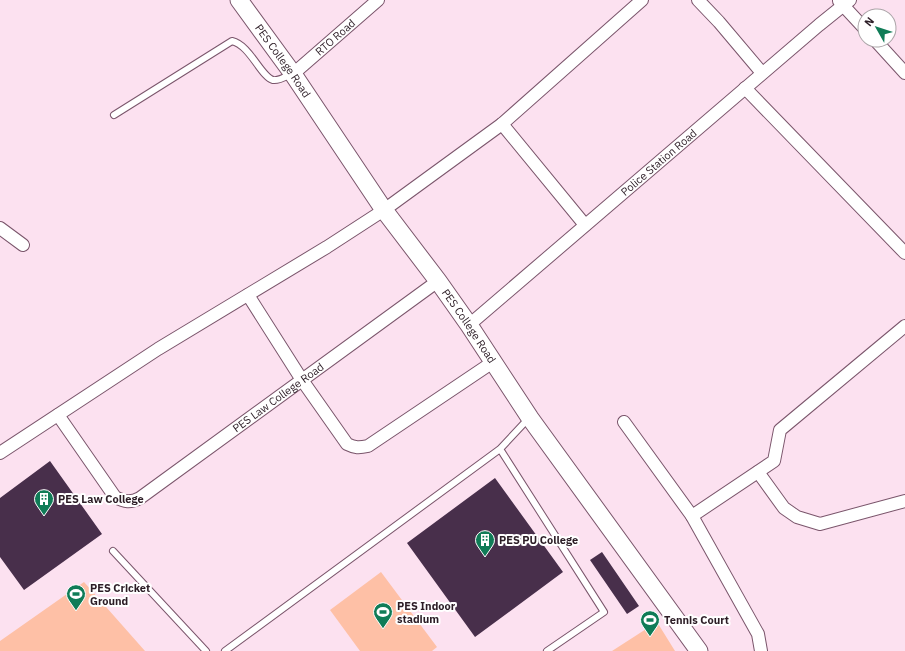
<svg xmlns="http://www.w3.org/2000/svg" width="905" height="651" font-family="'IBM Plex Sans',sans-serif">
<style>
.green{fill:#fec0a6}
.building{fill:#482f4b}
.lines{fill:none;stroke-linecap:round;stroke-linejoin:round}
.lane-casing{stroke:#7a556b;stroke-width:8}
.street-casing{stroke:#7a556b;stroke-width:14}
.secondary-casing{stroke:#7a556b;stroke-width:19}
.lane{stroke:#fff;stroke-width:6}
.street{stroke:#fff;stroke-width:12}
.secondary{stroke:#fff;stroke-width:17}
.labels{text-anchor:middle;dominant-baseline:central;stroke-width:4;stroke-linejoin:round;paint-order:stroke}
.street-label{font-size:11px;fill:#2c1d26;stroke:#fff}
.poi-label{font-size:11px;font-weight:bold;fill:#2c1d26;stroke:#fff;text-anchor:start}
</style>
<rect width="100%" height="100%" fill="#fce1f0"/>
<path class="green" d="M381 572 437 647 432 651H360L330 610Z
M84 582 145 651H0V641Z
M657 622 675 651H612Z"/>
<path class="building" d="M50 461 102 534 24 590 0 557V498Z
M495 478 563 572 475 637 407 543Z
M602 552 639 606 627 614 590 560Z"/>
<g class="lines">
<defs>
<path id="lane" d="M114 115 232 41C250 45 261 77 273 80 279 81 285 77 291 74
M500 449 604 612 547 651
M113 551 206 651
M225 651 500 449 528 419"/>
<g id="street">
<path d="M698 0 719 22 762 73"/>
<path d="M839 1 865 29"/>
<path d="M875 40 905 73"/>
<path id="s1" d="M293 74 378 0"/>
<path d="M745 88 905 253"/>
<path d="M502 124 585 225"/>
<path d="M0 228 23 245"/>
<path d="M248 295 302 380 347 444C355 448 359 448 368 446L493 362"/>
<path id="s2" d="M469 325 819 25 850 0"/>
<path id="s3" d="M58 415 115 497C125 502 130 503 140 498L438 281"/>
<path d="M624 422 692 516 758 634 761 651"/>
<path d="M0 453 158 349 327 247 384 210 502 124 642 0"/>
<path d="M758 472 784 508 797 517 820 524 905 501"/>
<path d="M692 516 774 461 780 430 905 326"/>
</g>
<g id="secondary">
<path id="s4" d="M239 0 293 74 384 210 438 281 469 325 530 418 699 651"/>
</g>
</defs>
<use href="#lane" class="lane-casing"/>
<use href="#street" class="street-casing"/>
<use href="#secondary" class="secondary-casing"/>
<use href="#lane" class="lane"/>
<use href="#street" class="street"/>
<use href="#secondary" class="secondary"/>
</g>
<defs>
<symbol id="building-pin" viewBox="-11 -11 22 30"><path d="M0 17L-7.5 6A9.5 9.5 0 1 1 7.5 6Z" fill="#107c57" stroke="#fff"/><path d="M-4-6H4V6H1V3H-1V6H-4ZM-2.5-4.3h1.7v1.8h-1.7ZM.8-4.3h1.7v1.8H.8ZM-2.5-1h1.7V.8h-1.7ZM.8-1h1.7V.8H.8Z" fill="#fff"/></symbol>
<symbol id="stadium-pin" viewBox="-11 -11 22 30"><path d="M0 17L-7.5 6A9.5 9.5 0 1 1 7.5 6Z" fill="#107c57" stroke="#fff"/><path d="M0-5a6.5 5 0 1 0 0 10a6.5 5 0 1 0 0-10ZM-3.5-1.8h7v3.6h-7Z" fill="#fff"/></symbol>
</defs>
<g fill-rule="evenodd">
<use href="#building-pin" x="33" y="488" width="22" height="30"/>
<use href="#building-pin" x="474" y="529" width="22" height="30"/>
<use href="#stadium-pin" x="65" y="583" width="22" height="30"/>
<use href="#stadium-pin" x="372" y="601" width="22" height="30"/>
<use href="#stadium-pin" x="639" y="609" width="22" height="30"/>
</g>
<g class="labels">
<g class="street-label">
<text stroke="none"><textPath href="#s1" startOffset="56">RTO Road</textPath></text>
<text stroke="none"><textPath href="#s4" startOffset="75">PES College Road</textPath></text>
<text stroke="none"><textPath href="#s2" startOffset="250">Police Station Road</textPath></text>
<text stroke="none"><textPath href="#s4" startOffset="399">PES College Road</textPath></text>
<text stroke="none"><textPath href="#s3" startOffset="297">PES Law College Road</textPath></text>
</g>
<g class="poi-label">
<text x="58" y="499">PES Law College</text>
<text x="499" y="540">PES PU College</text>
<text x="90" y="588">PES Cricket<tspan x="90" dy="13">Ground</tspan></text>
<text x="397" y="606">PES Indoor<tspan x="397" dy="13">stadium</tspan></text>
<text x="664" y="620">Tennis Court</text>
</g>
</g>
<g transform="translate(877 28) rotate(309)"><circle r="19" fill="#ffffff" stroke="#aba5a8"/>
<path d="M0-3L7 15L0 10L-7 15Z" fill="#107c57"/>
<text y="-6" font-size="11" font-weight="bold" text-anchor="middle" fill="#2c1d26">N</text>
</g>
</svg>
